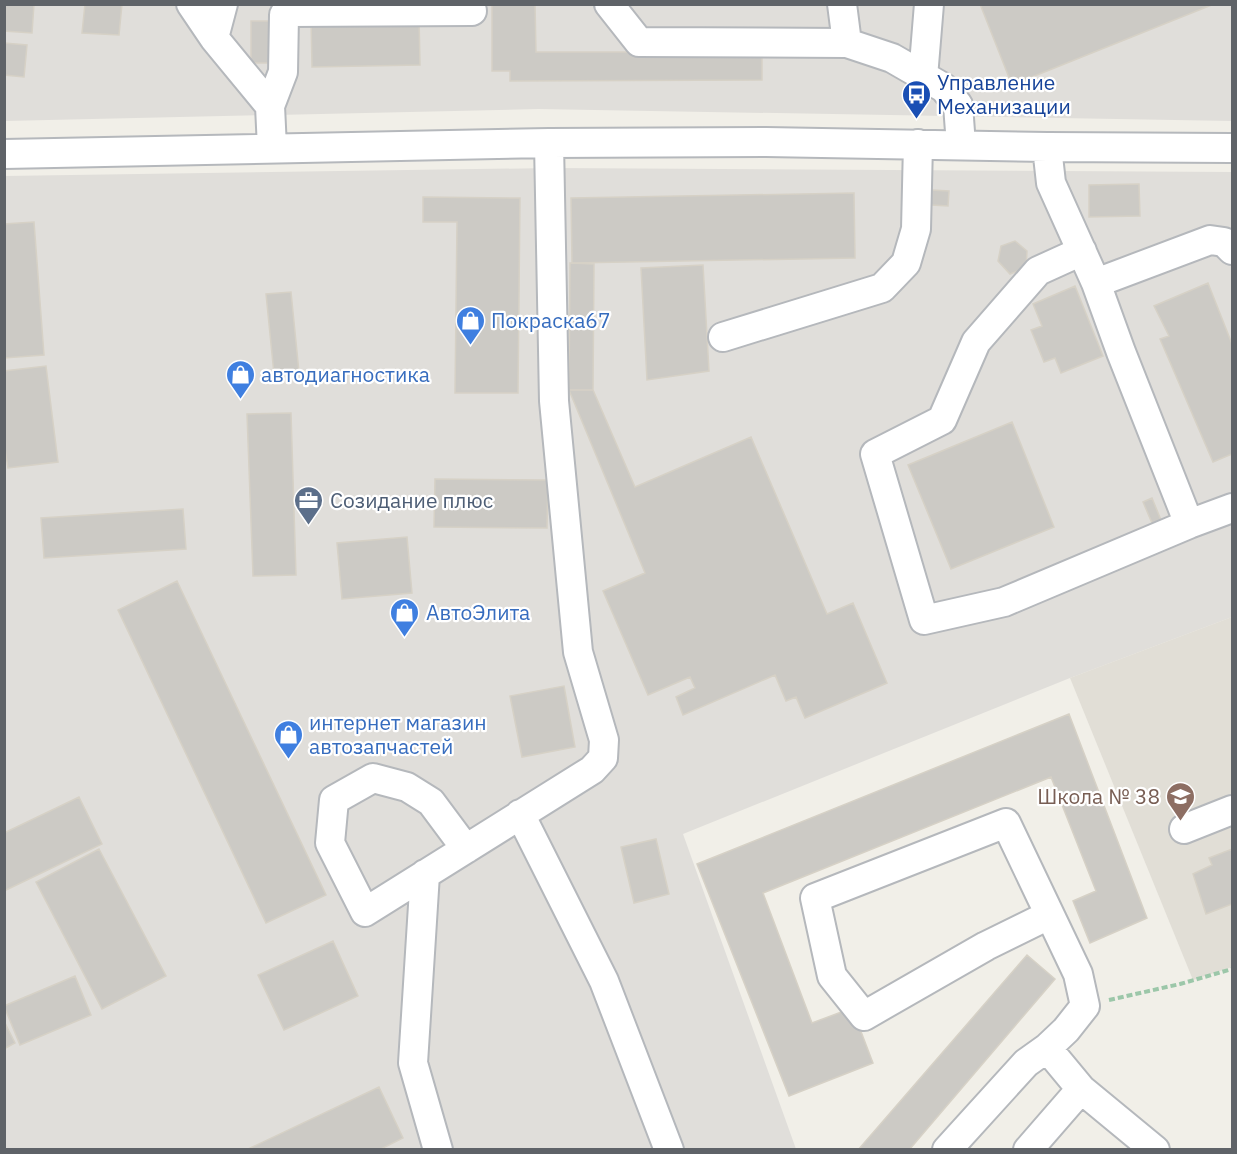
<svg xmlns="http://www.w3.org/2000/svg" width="1237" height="1154" font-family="'IBM Plex Sans',sans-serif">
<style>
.industrial{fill:#e0deda}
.education{fill:#e1ded6}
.building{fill:#cccac5;stroke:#d6d1c6;stroke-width:1.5}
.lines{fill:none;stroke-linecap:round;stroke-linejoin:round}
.minor-casing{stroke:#b5b8bc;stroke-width:32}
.path{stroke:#9cc7a9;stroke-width:4;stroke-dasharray:6 3;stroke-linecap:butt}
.minor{stroke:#fff;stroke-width:28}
.labels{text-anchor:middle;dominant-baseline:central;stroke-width:4.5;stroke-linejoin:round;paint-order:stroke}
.transit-label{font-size:21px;fill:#164399;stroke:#fff;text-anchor:start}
.shop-label{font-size:21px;fill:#366cbe;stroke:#fff;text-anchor:start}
.service-label{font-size:21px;fill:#4e5e75;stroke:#fff;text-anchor:start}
.education-label{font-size:21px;fill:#785e54;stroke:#fff;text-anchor:end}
</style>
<rect width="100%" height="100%" fill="#f1efe8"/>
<path class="industrial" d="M4 5H1232V121L538 109 5 121Z
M551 168 1232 172V617L1070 678 683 834 796 1149H5L4 176Z"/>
<path class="education" d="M1232 617V967L1193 980 1070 678Z"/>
<path class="building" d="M4 4H34L32 33 4 31Z
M85 4H122L119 35 82 33Z
M492 4H535L536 52H762V80L510 81V71H492Z
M980 4H1214L1012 85Z
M419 17 420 65 312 67 311 19Z
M251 21H270V63H251Z
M4 43 27 45 24 77 4 75Z
M1139 184 1140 216 1089 217V185Z
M932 190 949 191 948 206 931 205Z
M854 193 855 258 572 263 571 198Z
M423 197 520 198 518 393H455L457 222H423Z
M34 222 44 355 4 358V224Z
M1015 241 1027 251 1026 268 1010 274 998 261 1001 246Z
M570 263 594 264 593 390H569Z
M703 265 709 371 647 380 641 268Z
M1208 283 1232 344V454L1213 462 1160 339 1169 336 1154 306Z
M1075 286 1103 356 1061 373 1055 358 1044 362 1031 330 1042 326 1033 304Z
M291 292 299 372 274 374 266 294Z
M46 366 58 462 8 468 4 443V371Z
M569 390H593L635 487 751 437 827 614 853 603 887 683 805 718 796 697 786 701 775 675 683 715 676 697 695 688 690 677 648 695 603 591 645 573Z
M291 413 296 575 253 576 247 414Z
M1012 422 1054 527 951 569 908 465Z
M435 479 548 480 547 528 434 527Z
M1152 498 1161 520 1152 523 1143 502Z
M183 509 186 549 44 558 41 518Z
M407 537 412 593 342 599 337 543Z
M177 581 326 895 266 923 118 610Z
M564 686 575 747 522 757 510 696Z
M1069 714 1147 918 1090 943 1073 901 1096 891 1051 777 763 893 812 1023 852 1008 873 1063 789 1096 697 864Z
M79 797 102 844 4 891V833Z
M656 839 669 894 634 903 621 847Z
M99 849 166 976 102 1009 36 882Z
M1232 849V904L1206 914 1193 874 1212 865 1209 858Z
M333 941 358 996 284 1030 258 975Z
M1027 955 1055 979 909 1150H858Z
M75 976 91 1015 20 1045 4 1006Z
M4 1021 15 1043 4 1049Z
M379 1087 403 1138 379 1150H246Z"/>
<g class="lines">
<defs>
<path id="minor" d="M191 4 214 38 270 106 272 148
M609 4 639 42 847 43
M842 4 847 43 892 58 944 88 958 105 961 145
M214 38 223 4
M923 77 929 4
M270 106 283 72 284 15 290 12 472 11
M1047 147 1051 183 1096 283 1121 352 1189 524 1232 508
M4 154 549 143 766 142 1047 147 1232 148
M1082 251 1038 271 976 342 942 420 875 454 924 620 1004 602 1189 524
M1096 283 1210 240 1224 242 1232 250
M723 337 882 288 906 263 916 229 918 144
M520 814 604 981 669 1150
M1184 829 1232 810
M466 849 431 802 407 787 373 778 334 800 330 843 365 912 592 770 603 758 604 740 578 652 554 401 549 143
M425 874 413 1063 438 1150
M1047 1048 1081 1089 1155 1150
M947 1150 1026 1063 1047 1048 1066 1030 1085 1006 1078 974 1006 823 815 898 832 976 864 1016 986 946 1049 915
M1028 1150 1081 1089"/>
</defs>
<use href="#minor" class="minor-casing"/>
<path class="path" d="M1109 1000 1180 984 1232 969"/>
<use href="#minor" class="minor"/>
</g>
<defs>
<symbol id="bus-pin" viewBox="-11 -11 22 30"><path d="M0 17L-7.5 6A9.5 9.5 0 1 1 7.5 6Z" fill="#1a4fb4" stroke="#fff"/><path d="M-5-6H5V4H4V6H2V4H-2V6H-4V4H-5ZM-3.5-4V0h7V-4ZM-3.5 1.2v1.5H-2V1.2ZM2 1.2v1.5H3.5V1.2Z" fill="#fff"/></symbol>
<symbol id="shop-pin" viewBox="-11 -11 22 30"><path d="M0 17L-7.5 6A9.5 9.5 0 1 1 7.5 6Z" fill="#3f7fe0" stroke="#fff"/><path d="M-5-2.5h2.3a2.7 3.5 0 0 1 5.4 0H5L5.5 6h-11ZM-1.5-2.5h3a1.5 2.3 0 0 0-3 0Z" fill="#fff"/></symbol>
<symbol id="office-pin" viewBox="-11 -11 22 30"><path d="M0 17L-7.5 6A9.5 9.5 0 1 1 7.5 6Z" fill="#5c6f8a" stroke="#fff"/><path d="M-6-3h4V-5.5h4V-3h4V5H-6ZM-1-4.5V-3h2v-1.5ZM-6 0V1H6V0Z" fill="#fff"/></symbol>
<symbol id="school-pin" viewBox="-11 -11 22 30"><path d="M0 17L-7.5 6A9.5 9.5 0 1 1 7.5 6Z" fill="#8d6e63" stroke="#fff"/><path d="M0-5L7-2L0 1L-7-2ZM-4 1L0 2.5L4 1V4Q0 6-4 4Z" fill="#fff"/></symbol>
</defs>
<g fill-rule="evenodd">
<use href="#bus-pin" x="900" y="78" width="33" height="45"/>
<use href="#shop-pin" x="454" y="304" width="33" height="45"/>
<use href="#shop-pin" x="224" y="358" width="33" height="45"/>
<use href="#office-pin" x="292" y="484" width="33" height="45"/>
<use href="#shop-pin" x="388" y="596" width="33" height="45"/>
<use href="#shop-pin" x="272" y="718" width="33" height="45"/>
<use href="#school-pin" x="1164" y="780" width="33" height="45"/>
</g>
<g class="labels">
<g class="transit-label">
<text x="937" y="82">Управление<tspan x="937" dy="24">Механизации</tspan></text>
</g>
<g class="shop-label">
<text x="491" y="320">Покраска67</text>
<text x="261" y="374">автодиагностика</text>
<text x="426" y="612">АвтоЭлита</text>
<text x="309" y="722">интернет магазин<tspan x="309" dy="24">автозапчастей</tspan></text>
</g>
<g class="service-label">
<text x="330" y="500">Созидание плюс</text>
</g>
<g class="education-label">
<text x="1160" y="796">Школа № 38</text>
</g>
</g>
<rect width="1237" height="1154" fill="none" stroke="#5f6368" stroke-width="12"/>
</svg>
